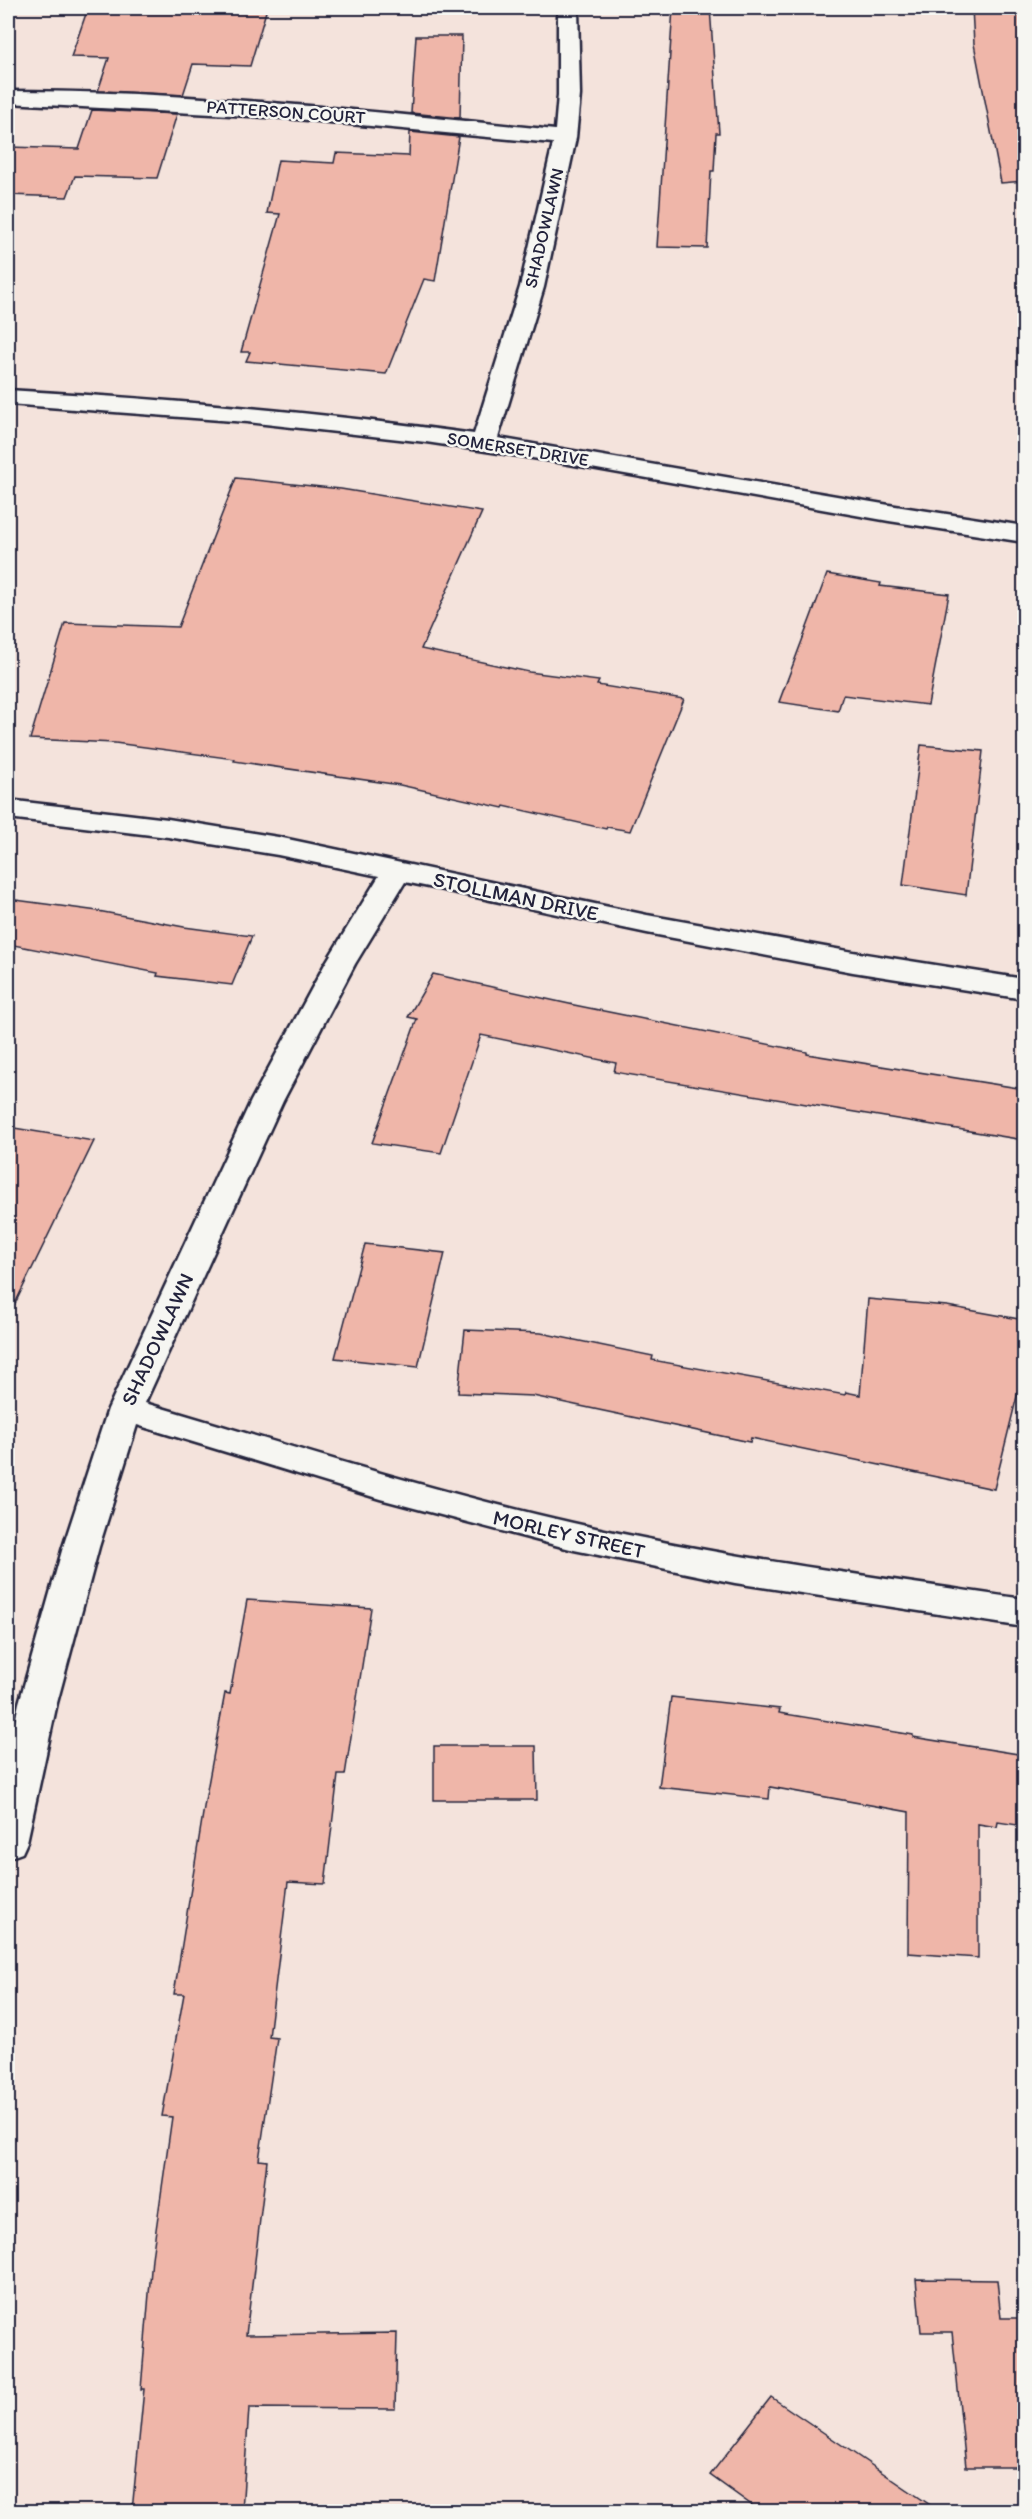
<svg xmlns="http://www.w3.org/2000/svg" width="1032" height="2519" font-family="Itim,sans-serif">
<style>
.building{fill:#efb6a9;stroke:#22223b;stroke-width:1.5}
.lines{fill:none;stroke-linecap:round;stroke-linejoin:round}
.minor-casing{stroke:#22223b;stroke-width:5}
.minor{fill:#f6f6f2;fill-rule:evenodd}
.labels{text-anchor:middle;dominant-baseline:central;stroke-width:5;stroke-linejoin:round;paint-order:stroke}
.far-street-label{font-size:18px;fill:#22223b;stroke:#f6f6f2}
.street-label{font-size:21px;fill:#22223b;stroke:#f6f6f2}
</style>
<rect width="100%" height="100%" fill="#f4e3dc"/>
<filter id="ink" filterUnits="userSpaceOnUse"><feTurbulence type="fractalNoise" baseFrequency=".0167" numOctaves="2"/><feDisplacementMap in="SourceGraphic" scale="12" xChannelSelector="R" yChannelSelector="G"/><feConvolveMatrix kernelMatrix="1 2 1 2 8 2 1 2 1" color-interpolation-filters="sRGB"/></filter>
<g filter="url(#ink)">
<path class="building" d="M88 8H267L250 66 193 64 183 95 98 91 109 58 71 57Z
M673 8H710L719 133H716L714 171H711L707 248 657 247Z
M972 8 1021 9 1024 46V181L1001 183 974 44Z
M416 36H462L460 118 411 113Z
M92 110 177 114 157 178 75 176 67 197 8 195V147L79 149Z
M410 132 459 137 435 281 424 279 386 374 246 361 250 352H241L280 214 267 213 278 160 334 163 336 153 409 156Z
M236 478 341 489 482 512 421 649 529 672 599 681 597 685 684 699 630 831 607 827 606 829 504 806 503 808 400 785 234 761 235 759 115 743 30 739 65 623 178 627Z
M827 574 881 583 880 586 949 594 928 705 843 695 838 711 779 702Z
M921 745 983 751 966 895 903 885Z
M8 899 98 911 184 927 252 936 232 985 157 976 158 973 8 944Z
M433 974 574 1005 807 1052V1054L1024 1089V1140L614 1072 616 1063 481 1035 441 1153 372 1143 417 1019 408 1017Z
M8 1127 94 1141 8 1318Z
M365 1244 445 1253 418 1367 335 1358Z
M868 1299 947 1306 1024 1320V1368L994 1489 751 1438 750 1442 533 1396 458 1393 465 1330 541 1333 653 1356 652 1360 845 1395 846 1392 860 1395Z
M247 1600 371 1608 345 1775H338L325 1884 288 1882 269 2037 277 2038 259 2160 267 2161 246 2335 397 2333 395 2409 249 2408 242 2511H132L144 2389H141L152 2258 172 2117 162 2116 184 1994H174L205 1801 225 1693 230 1694Z
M671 1697 780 1709 779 1713 913 1735V1737L1024 1755V1826L998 1822 997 1827 978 1824V1958L908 1953 909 1812 770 1787 769 1799 659 1787Z
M434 1746H536L537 1800H434Z
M916 2279 997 2280 1001 2318H1024V2467H966L952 2332H921Z
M771 2397 939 2511H760L710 2475Z"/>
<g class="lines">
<defs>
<path id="minor" d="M558 8H578L580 95 576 138 544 287 498 438 889 505 1024 526V542L889 521 552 461 426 442 247 422 8 404V390C164 399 319 412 474 434L520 287 553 143 286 118 8 103V91C189 91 374 112 555 130L558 95Z
M8 800 168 819 278 837 647 915 853 952 1024 979V999L853 972 647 933 405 882 355 964 283 1101 145 1403C287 1445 428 1490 573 1523 721 1557 873 1577 1024 1599V1627L735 1583 574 1550 380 1499 137 1425 99 1547 57 1703 27 1842 22 1853 8 1858V1756L19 1703 63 1547 108 1409 251 1101 325 964 379 876 278 855 168 837 8 818Z"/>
</defs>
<use href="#minor" class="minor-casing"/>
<use href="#minor" class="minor"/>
</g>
</g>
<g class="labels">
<g class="far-street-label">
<text transform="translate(286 112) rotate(4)">PATTERSON COURT</text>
<text transform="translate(544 228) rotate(-77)">SHADOWLAWN</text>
<text transform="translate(518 449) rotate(9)">SOMERSET DRIVE</text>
</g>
<g class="street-label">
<text transform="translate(516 896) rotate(12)">STOLLMAN DRIVE</text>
<text transform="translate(157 1339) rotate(-65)">SHADOWLAWN</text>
<text transform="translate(569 1534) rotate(13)">MORLEY STREET</text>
</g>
</g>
<rect width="1032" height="2519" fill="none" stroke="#f6f6f2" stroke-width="30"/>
<rect x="15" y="15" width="1002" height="2489" fill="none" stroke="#22223b" stroke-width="2" filter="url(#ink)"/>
</svg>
